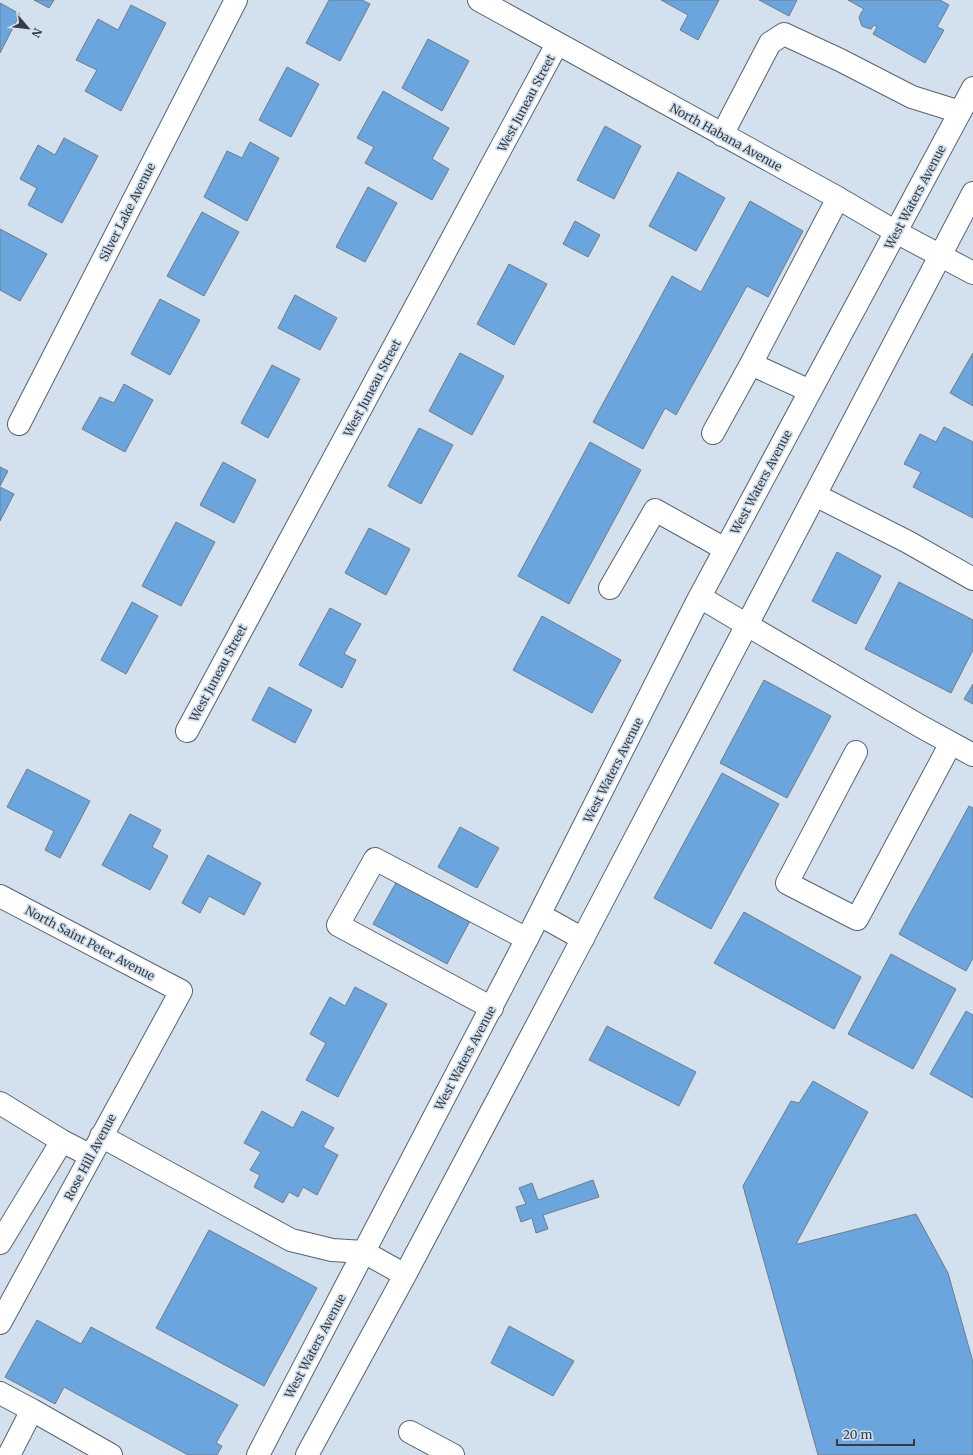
<svg xmlns="http://www.w3.org/2000/svg" width="973" height="1455" font-family="Merriweather,serif">
<style>
.building{fill:#6aa6dd;stroke:#707c88}
.lines{fill:none;stroke-linecap:round;stroke-linejoin:round}
.minor-casing{stroke:#57636e;stroke-width:24}
.major-casing{stroke:#57636e;stroke-width:24}
.minor{stroke:#fff;stroke-width:22}
.major{stroke:#fff;stroke-width:22}
.labels{text-anchor:middle;dominant-baseline:central;stroke-width:3.5;stroke-linejoin:round;paint-order:stroke}
.street-label{font-size:12px;fill:#373c42;stroke:#d3e1ee}
</style>
<rect width="100%" height="100%" fill="#d3e1ee"/>
<path class="building" d="M34 0H54L49 8Z
M329 0H362L370 4 340 61 306 43Z
M661 0H719L698 40 680 30 688 15Z
M759 0H797L789 16Z
M848 0H940L949 5 937 27 944 30 925 63 873 34 877 27 874 25 871 29 867 28 862 26 859 18 861 13 864 9Z
M0 3 20 14 0 53Z
M131 5 166 23 121 111 85 91 97 70 76 60 98 19 118 30Z
M428 39 469 61 442 111 402 88Z
M287 67 319 84 291 137 259 120Z
M383 91 449 128 432 159 449 169 432 200 365 163 374 147 357 138Z
M605 126 641 146 614 199 577 180Z
M64 138 98 156 62 223 28 205 37 188 20 179 38 145 55 155Z
M250 142 279 158 247 221 204 197 227 151 242 158Z
M678 172 725 198 696 251 649 226Z
M368 187 397 203 365 262 336 247Z
M750 201 803 231 768 297 747 286 676 415 665 408 643 449 593 422 672 276 701 292Z
M202 212 239 232 204 296 167 276Z
M575 221 600 235 588 257 563 244Z
M0 229 47 254 20 301 0 290Z
M509 264 547 284 514 345 477 324Z
M295 295 337 318 320 350 278 328Z
M160 299 200 320 170 375 131 354Z
M460 353 504 376 472 435 429 411Z
M973 353V406L950 393Z
M272 365 300 379 268 438 241 423Z
M124 384 153 400 125 452 82 429 100 397 114 403Z
M944 427 973 442V518L913 487 921 472 904 464 920 434 936 442Z
M419 428 453 445 421 504 388 486Z
M590 442 641 470 569 604 518 576Z
M223 462 256 480 234 523 200 505Z
M0 467 8 471 0 486Z
M0 487 14 494 0 521Z
M176 522 215 542 181 606 142 586Z
M369 528 410 549 386 595 345 573Z
M837 552 881 576 856 624 812 601Z
M899 582 973 620V650L951 693 865 649Z
M132 602 158 616 126 674 101 660Z
M330 608 361 624 344 654 356 660 342 688 299 665Z
M542 616 621 660 592 713 513 670Z
M764 680 831 716 787 798 720 763Z
M973 684V704L964 699Z
M269 687 312 710 295 743 252 720Z
M27 769 90 801 60 858 45 850 54 831 7 807Z
M722 773 779 804 711 929 654 898Z
M969 806 973 808V958L966 971 899 934Z
M130 814 161 830 152 847 168 856 150 890 102 865Z
M460 827 499 848 477 888 438 867Z
M208 855 261 883 244 915 209 896 200 913 182 903Z
M397 881 470 921 447 964 373 924Z
M744 912 861 977 834 1029 714 963Z
M891 954 956 989 913 1069 848 1034Z
M355 987 387 1004 338 1097 306 1080 326 1043 310 1034 330 997 345 1006Z
M966 1011 973 1015V1098L930 1074Z
M607 1026 696 1072 679 1106 589 1060Z
M813 1081 868 1112 796 1244H798L916 1214 948 1273 973 1362V1455H818L743 1186 791 1101 799 1103Z
M262 1111 293 1128 302 1111 334 1128 323 1147 338 1155 317 1195 303 1187 298 1197 289 1192 283 1203 254 1187 260 1175 250 1170 261 1152 244 1143Z
M593 1180 599 1197 543 1215 548 1229 536 1233 532 1218 521 1222 516 1207 526 1204 519 1188 532 1183 538 1200Z
M209 1230 317 1288 264 1386 156 1328Z
M37 1320 81 1344 91 1327 238 1405 216 1443 222 1446 217 1455H188L64 1387 55 1404 5 1377Z
M509 1326 574 1361 553 1396 491 1363Z"/>
<g class="lines">
<defs>
<path id="minor" d="M479 0 838 198 896 232 973 273
M722 135 770 43 784 34 840 60 912 97 960 112
M751 364 838 198
M19 424 236 0
M713 433 751 364 810 391
M815 495 908 542 973 579
M610 588 655 510 725 549
M747 625 920 726 973 755
M187 731 557 44
M856 752 787 883 857 919 951 743
M0 896 181 991 0 1323
M492 1008 338 925 375 859 527 939
M0 1103 62 1141 91 1156
M101 1136 291 1240 332 1250 364 1252
M0 1243 62 1141
M0 1393 32 1410 9 1455
M32 1410 111 1455
M410 1432 453 1455"/>
<path id="major" d="M700 597 747 625
M540 915 583 939
M364 1252 405 1275
M258 1455 532 929 697 602 973 88
M307 1455 405 1275 583 938 973 193"/>
</defs>
<use href="#minor" class="minor-casing"/>
<use href="#major" class="major-casing"/>
<use href="#minor" class="minor"/>
<use href="#major" class="major"/>
</g>
<g class="labels">
<g class="street-label">
<text transform="translate(526 103) rotate(-62)">West Juneau Street</text>
<text transform="translate(726 137) rotate(29)">North Habana Avenue</text>
<text transform="translate(915 197) rotate(-62)">West Waters Avenue</text>
<text transform="translate(127 212) rotate(-63)">Silver Lake Avenue</text>
<text transform="translate(372 388) rotate(-62)">West Juneau Street</text>
<text transform="translate(761 482) rotate(-62)">West Waters Avenue</text>
<text transform="translate(218 673) rotate(-62)">West Juneau Street</text>
<text transform="translate(613 770) rotate(-63)">West Waters Avenue</text>
<text transform="translate(90 943) rotate(28)">North Saint Peter Avenue</text>
<text transform="translate(465 1058) rotate(-62)">West Waters Avenue</text>
<text transform="translate(90 1157) rotate(-62)">Rose Hill Avenue</text>
<text transform="translate(315 1346) rotate(-62)">West Waters Avenue</text>
</g>
</g>
<g transform="translate(28 28) rotate(118)" stroke="#d3e1ee" stroke-width="3" paint-order="stroke">
<path d="M0-3L7 15L0 10L-7 15Z" fill="#373c42"/>
<text y="-6" font-size="11" font-weight="bold" text-anchor="middle" fill="#373c42">N</text>
</g>
<path d="M837 1439v6h77v-6" fill="none" stroke="#373c42" stroke-width="2"/>
<text x="843" y="1439" font-size="12" fill="#373c42" stroke="#d3e1ee" stroke-width="3" paint-order="stroke">20 m</text>
</svg>
